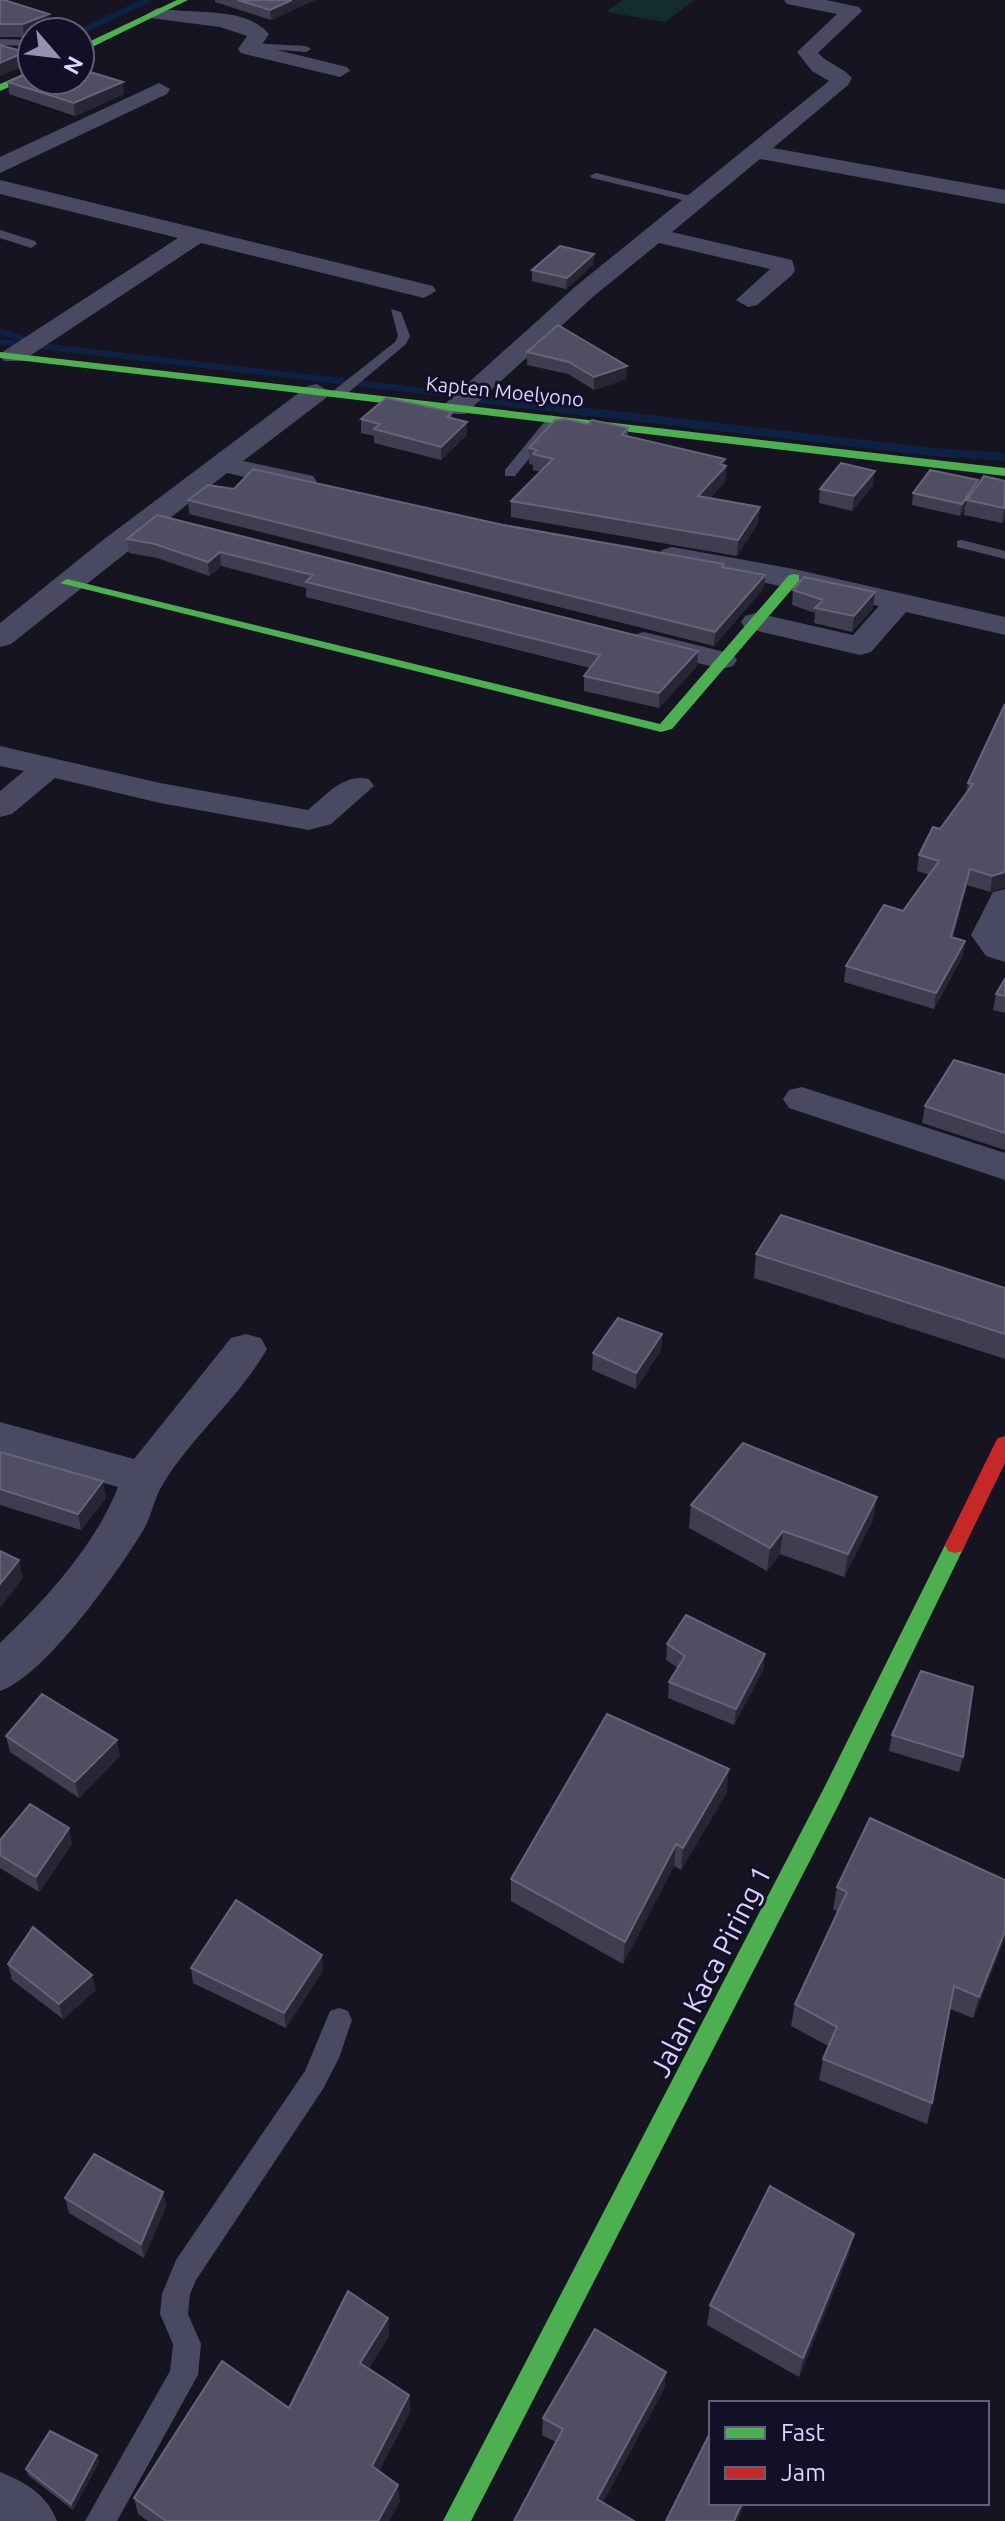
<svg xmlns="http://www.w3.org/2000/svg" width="1005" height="2521" font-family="Ubuntu,sans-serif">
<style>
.green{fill:#132c2d}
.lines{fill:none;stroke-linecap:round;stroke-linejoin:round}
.stream-far1{stroke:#0d2144;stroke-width:6}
.stream{stroke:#0d2144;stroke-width:8}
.lane{fill:#4a4962;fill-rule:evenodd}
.street{fill:#4a4962;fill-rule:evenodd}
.fast{fill:#4caf50;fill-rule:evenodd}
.jam{fill:#c62828;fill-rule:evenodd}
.wall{fill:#403d50}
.shaded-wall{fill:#282635}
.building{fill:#504e63;stroke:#66637b;stroke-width:2}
.labels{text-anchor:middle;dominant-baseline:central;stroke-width:6;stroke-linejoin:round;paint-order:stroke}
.far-street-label{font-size:20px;fill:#d9d4ff;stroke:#130f26}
.near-street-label{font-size:28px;fill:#d9d4ff;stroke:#130f26}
</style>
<rect width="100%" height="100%" fill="#161421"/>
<path class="green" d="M622 0H694L665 22 606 12Z"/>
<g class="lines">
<path class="stream-far1" d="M79 32 148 0
M0 67 32 53
M0 332 22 338
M0 342 13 343
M40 346 441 393 456 391"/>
<path class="stream" d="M479 399 933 452 1005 457"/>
<path class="lane" d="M0 39 32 40V46L0 45Z
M247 43 306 46 311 49 306 52 251 48Z
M596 173 703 199 705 201 699 204 592 178 590 176Z
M0 230 35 241 37 244 31 248 0 238Z
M391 309 401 312 410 336 406 344 343 397H333V391L395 342 398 336Z
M550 415 562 418 515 476H505V470Z
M962 540 1005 551V559L957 547V541Z
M339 2008 348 2011 352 2020 339 2058 323 2089 196 2280 190 2294 188 2314 201 2344 198 2375 117 2521H85L170 2371 173 2344 160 2314 162 2294 176 2260 305 2071 330 2011Z"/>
<path class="street" d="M784 0H826L859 7 862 11 818 53C828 64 843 67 852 78L848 85 773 148 1005 190V204L760 159 672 232 792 260 795 270 792 275 757 305 748 307 736 300 770 269 659 243 594 296 465 414H447L443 408 447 402 576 286 829 81 812 71 797 52 837 14 787 4Z
M157 8C190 15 245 5 269 34L261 46 347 67 350 71 340 77 241 53 238 49 247 36 220 27 150 18 147 14Z
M159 83 170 89 167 94 0 173V157Z
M0 180 433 286 436 291 424 298 201 243 22 361H4L0 356 4 351 178 238 0 194Z
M317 384 330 392 326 398 243 461 313 476 317 482 313 488 303 490 227 473 11 644 0 647V623L103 540 308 386Z
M672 547 794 569 1005 617V635L906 612 871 652 860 655 745 628 741 622 745 616 756 613 853 635 879 606 662 562 658 556 662 550Z
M644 632 733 654 737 660 733 666 722 669 633 647 629 641 633 635Z
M0 746 160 783 308 810C326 795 344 773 369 779L374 786 331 824 309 830 160 803 55 778 12 814 0 817V791L24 771 0 766Z
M1005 889V962L986 956 971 935 993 892Z
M802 1087 1005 1153V1180L789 1108 783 1099 789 1090Z
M246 1334 261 1338 267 1349C239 1398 192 1436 163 1484 154 1498 152 1515 144 1529 118 1572 45 1676 0 1691V1643C45 1600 95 1546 118 1487L0 1454V1422L134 1459 231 1338Z
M0 2472C27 2483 46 2494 57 2521H0Z"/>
<path class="fast" d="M177 0H188L80 53V46Z
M32 70V77L0 91V84Z
M0 352 1005 468V476L0 358Z
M794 574 799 575V581L672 729 661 732 60 583 67 579 660 724 789 575Z
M955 1537 962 1539 965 1545 839 1804 471 2521H443L823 1790 945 1545 948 1539Z"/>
<path class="jam" d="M1005 1436V1463L965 1545 962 1551 955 1553 948 1551 945 1545 995 1443 998 1438Z"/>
</g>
<path class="wall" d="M0 0 50 26 24 37H0Z
M215 0H315L271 20 215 2Z
M8 82 124 94 75 116 9 94Z
M594 264 566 289 532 281V270Z
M558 325 626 379 594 390 568 374 527 365V352Z
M452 412V418L467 422V435L441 460 374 443V436L361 433V419Z
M588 424 628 428V436L726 466 725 482 710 498 760 507 758 523 737 556 511 517V501L541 472 533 470V465L529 464V448Z
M1005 481V519L1002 523 964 515 965 508 960 516 912 505 913 493Z
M873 486 852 511 819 503 820 489Z
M188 500 503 525 724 564V568L765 575 764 588 714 646 189 514Z
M157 515 698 651 697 666 659 708 584 691V676L590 668 306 597V588L221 566 209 576 157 558 129 553 127 539Z
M793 590 873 608 852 632 814 623 815 613 792 605Z
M1005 704V887L990 892 967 885 953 937 965 941 962 957 934 1009 844 982 846 966 903 911 929 875 917 871 919 855 940 829 966 793 968 783Z
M1005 979V1013L993 1010 996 994Z
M1005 1075V1150L922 1123 925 1106Z
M756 1254 1005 1288V1359L754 1278Z
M662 1334 661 1350 636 1389 592 1370 593 1353Z
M0 1452 106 1498 81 1530 0 1505Z
M691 1505 873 1520 844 1577 780 1554 767 1571 689 1528Z
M667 1644 765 1654 763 1670 734 1725 668 1698 669 1682 678 1668 666 1660Z
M892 1735 963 1757 959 1772 889 1751Z
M6 1736 120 1756 79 1798 10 1752Z
M727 1792 681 1870 674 1866 623 1964 511 1901V1879Z
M0 1840 72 1844 39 1892 0 1868Z
M837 1887 1005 1938 973 2018 950 2009 932 2103 927 2124 819 2080 823 2059 828 2046 791 2026 795 2004 838 1912 833 1909Z
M8 1964 96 1990 63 2019 12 1980Z
M191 1968 323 1970 286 2028 193 1983Z
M163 2192 166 2206 144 2258 69 2213 65 2198Z
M849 2254 799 2377 707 2325 710 2305Z
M388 2318 389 2336 369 2368 409 2395 410 2412 379 2471 400 2501 389 2521H148L138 2514 134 2498 289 2408Z
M666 2372 664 2389 603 2502 514 2521 556 2442 542 2435 543 2418Z
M99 2462 73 2510 28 2475 26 2469Z"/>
<path class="shaded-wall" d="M292 0H315L271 20 270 10Z
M49 14 50 26 36 32H32V34L24 37 23 24Z
M25 52 27 65 0 76V63Z
M123 82 124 94 75 116 74 103Z
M594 254V264L566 289 567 278Z
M627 366 626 379 594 390V377Z
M467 422V435L441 460V447Z
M725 459 724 468 726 466 725 482 697 512 698 496Z
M875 471 873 486 852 511 854 496Z
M978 480 977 492 967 500 965 508 960 516 962 504Z
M760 507 758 523 737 556 738 540Z
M1005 507V519L1002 523 1004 508Z
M220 552 221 566 209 576 208 562Z
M765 575 764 588 714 646 715 632Z
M875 592 873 608 852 632 854 616Z
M698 651 697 666 659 708V693Z
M970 869 967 885 949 953 951 937Z
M1005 872V887L990 892 992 876Z
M965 941 962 957 934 1009 936 993Z
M662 1334 661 1350 636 1389V1373Z
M103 1481 106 1498 81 1530 78 1514Z
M877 1497 873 1520 844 1577 848 1554Z
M783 1531 780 1554 767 1571 770 1548Z
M19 1560 23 1578 0 1608V1584Z
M765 1654 763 1670 734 1725 736 1709Z
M117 1740 120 1756 79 1798 75 1782Z
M729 1769 727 1792 681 1870 683 1848Z
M69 1828 72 1844 39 1892 36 1877Z
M676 1844 674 1866 623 1964 625 1942Z
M1005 1931V1938L973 2018 979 1997Z
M322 1955 323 1970 286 2028 284 2013Z
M92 1975 96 1990 63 2019 59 2004Z
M163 2192 166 2206 144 2258 141 2244Z
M854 2234 849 2254 799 2377 803 2358Z
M388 2318 389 2336 362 2380 360 2363Z
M666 2372 664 2389 596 2515 597 2499Z
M409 2395 410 2412 373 2483 372 2466Z
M97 2455 99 2462 73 2510 71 2504Z
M398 2485 400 2501 389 2521H378Z
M742 2503H745L738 2521H734Z"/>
<path class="building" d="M0 0H4L49 14 23 24H0Z
M238 0H292L270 10Z
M0 45 25 52 0 63Z
M80 69 123 82 74 103 8 82 32 72V80H80Z
M560 246 594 254 567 278 532 270Z
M558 325 627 366 594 377 569 362 527 352Z
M386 398 452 412 447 417 467 422 441 447 374 429 380 424 361 419Z
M564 419 588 424 592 420 628 428 622 435 725 459 720 464 726 466 698 496 760 507 738 540 511 501 553 459 533 454 537 450 529 448 555 420Z
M841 463 875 471 854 496 820 489Z
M253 469 503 525 724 564 722 567 765 575 715 632 188 500 208 485 234 489Z
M930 470 978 480 962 504 913 493Z
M984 476 1005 481 1004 508 967 500Z
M157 515 698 651 659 693 584 676 600 655 306 582 313 575 220 552 208 562 155 544 127 539Z
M804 577 875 592 854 616 815 608 823 600 793 590Z
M1005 704V872L992 876 970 869 951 937 965 941 936 993 846 966 884 905 903 911 939 861 919 855 933 827 940 829 973 784 968 783Z
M1005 979V996L996 994Z
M954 1060 1005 1075V1133L925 1106Z
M781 1215 1005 1288V1334L756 1254Z
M618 1318 662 1334 636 1373 593 1353Z
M743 1443 877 1497 848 1554 783 1531 770 1548 691 1505Z
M0 1452 103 1481 78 1514 0 1489Z
M0 1551 19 1560 0 1584Z
M686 1615 765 1654 736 1709 669 1682 685 1656 667 1644Z
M921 1671 973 1687 963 1757 892 1735Z
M42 1694 117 1740 75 1782 6 1736Z
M607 1714 729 1769 683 1848 676 1844 625 1942 511 1879Z
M30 1804 69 1828 36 1877 0 1855V1840Z
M870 1818 1005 1880V1931L979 1997 954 1986 932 2103 823 2059 837 2027 795 2004 847 1892 837 1887Z
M236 1900 322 1955 284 2013 191 1968Z
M33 1927 92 1975 59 2004 8 1964Z
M94 2154 163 2192 141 2244 65 2198Z
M770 2186 854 2234 803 2358 710 2305Z
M348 2291 388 2318 360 2363 409 2395 372 2466 398 2485 378 2521H166L134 2498 222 2361 289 2408Z
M595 2329 666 2372 597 2499 634 2521H514L563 2429 543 2418Z
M50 2431 97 2455 71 2504 26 2469Z
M709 2435H711V2503H742L734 2521H666Z"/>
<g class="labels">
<g class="far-street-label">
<text transform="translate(505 391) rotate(6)">Kapten Moelyono</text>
</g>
<g class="near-street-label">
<text transform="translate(710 1971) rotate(-63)">Jalan Kaca Piring 1</text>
</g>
</g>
<rect x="709" y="2401" width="280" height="104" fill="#130f26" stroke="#625e7d" stroke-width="2"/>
<rect x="725" y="2427" width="40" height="12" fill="#4caf50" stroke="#625e7d" stroke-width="2"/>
<text x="781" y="2441" font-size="24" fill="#d9d4ff">Fast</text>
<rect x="725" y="2467" width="40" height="12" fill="#c62828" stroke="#625e7d" stroke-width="2"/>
<text x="781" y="2481" font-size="24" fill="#d9d4ff">Jam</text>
<g transform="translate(56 56) rotate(118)"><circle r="38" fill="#130f26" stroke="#625e7d" stroke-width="2"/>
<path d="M0-6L14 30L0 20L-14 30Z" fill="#9591b1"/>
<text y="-12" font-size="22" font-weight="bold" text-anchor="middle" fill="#d9d4ff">N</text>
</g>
</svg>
